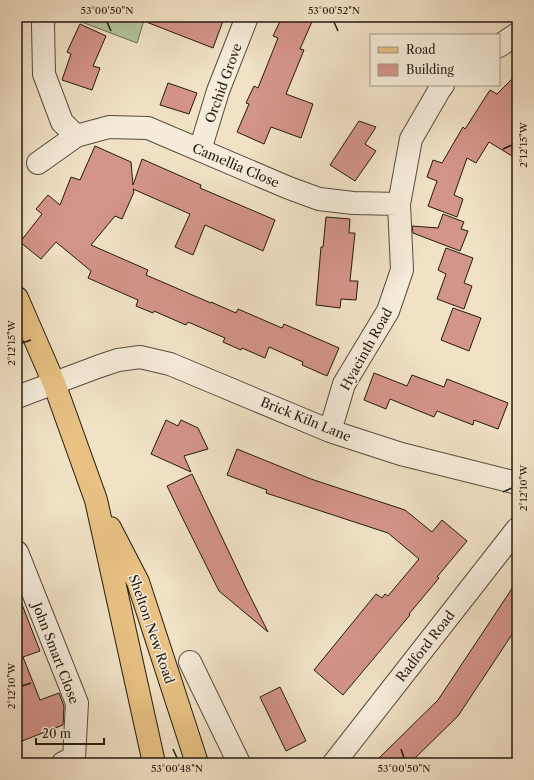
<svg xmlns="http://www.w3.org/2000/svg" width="534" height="780" font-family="'Libre Caslon Text',serif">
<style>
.green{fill:#b3c49a;stroke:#6c6f55}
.building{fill:#d39489;stroke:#241a10}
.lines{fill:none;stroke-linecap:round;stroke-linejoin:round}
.minor-casing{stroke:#574c3e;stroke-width:24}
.major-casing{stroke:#241a10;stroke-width:24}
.minor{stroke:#f6ecda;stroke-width:22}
.major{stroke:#e8c183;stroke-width:22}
.ticks{fill:none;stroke:#241a10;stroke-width:1.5}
.labels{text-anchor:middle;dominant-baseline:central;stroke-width:3;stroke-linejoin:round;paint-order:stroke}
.street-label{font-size:13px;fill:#241a10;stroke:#f6ecda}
.neatline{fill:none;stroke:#241a10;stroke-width:1.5}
.ticks-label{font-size:10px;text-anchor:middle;fill:#241a10}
</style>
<rect width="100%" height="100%" fill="#f1e2c6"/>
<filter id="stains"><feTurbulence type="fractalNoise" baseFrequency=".005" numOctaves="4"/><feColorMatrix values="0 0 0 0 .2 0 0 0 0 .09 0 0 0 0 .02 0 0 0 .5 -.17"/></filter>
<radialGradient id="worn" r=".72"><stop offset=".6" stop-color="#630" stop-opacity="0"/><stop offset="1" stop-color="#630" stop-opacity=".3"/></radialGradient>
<path class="green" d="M80 17H145L137 43 79 21Z
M349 17H390L360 22Z"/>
<path class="building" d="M136 17H213L223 21 213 48 136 18Z
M282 17H314L300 49 304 50 286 94 313 104 301 138 271 127 264 144 237 132 249 104 246 103 254 86 258 88 278 38 273 36Z
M80 24 106 36 93 66 100 68 92 90 62 80 71 54 67 52Z
M517 74V159L489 142 476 163 467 158 454 195 463 199 457 217 428 206 437 181 427 177 433 160 442 163 463 127 465 129 490 90 497 94Z
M168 83 197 93 189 114 160 105Z
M359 121 376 127 365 144 376 151 355 181 330 165Z
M95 146 131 162 133 185 142 159 201 185 200 188 275 220 263 251 205 225 193 255 175 247 190 214 133 189 134 192 122 219 115 216 91 245 148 270 146 275 211 303V302L236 313 238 309 282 328 284 324 339 348 327 376 302 365 303 362 269 347 265 358 242 348 241 350 223 342 225 338 188 322 186 325 154 311 153 313 136 306 138 300 88 278 91 271 56 242 41 259 20 242 42 214 36 209 48 195 60 205 71 177 80 180Z
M443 214 464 222 461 229 468 231 460 251 413 233 412 226 438 228Z
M326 217 350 219 349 233H355L350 281H358L356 300 341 299 340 308 316 305 321 247H323Z
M446 248 473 258 464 283 472 286 464 309 437 299 446 274 438 270Z
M453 308 481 318 469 351 441 340Z
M374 373 407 386 412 375 444 387 447 379 508 403 498 429 474 420 473 425 437 411 434 417 390 399 386 409 364 400Z
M166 420 178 426 181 420 198 428 208 449 184 456 191 472 151 454Z
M237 449 311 479 405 510 432 532 442 520 467 541 437 577 439 578 409 614 410 615 343 695 314 670 376 594 382 598 385 594 388 596 419 559 388 533 266 493 267 490 227 475Z
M192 474 246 588 268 632 219 591 183 519 167 486Z
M517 581V627L458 716 410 763H374L438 700Z
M18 594 40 651 23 657 40 700 59 693 64 706 63 725 17 743V595Z
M280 687 306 741 286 751 260 697Z"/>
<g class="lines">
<defs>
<path id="minor" d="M44 17 43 25 44 74 62 122 76 136
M499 46 517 34
M200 150 218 91 247 17
M38 163 76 136 109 127 148 128 289 188 319 199 353 203 399 204
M17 397 100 366 118 360 140 357 170 364 330 431 401 454 517 483
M330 431 344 384 388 311 402 270 399 204 411 139 440 89 443 85
M17 552 77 703 74 758 63 763
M190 662 239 763
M334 763 517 529"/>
<path id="major" d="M17 298 54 383 96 500 154 763
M110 528 138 582 197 763"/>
</defs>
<use href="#minor" class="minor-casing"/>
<use href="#major" class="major-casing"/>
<use href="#minor" class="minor"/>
<use href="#major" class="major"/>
</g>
<path class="ticks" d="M107 22 111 31M334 22 338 31M503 149 512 145M22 343 31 340M503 492 512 488M22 686 31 683M173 749 177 758M401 749 404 758"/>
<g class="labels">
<g class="street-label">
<text transform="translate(223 83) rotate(-70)">Orchid Grove</text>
<text transform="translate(236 165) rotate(23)">Camellia Close</text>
<text transform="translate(366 349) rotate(-61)">Hyacinth Road</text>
<text transform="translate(306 419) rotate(22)">Brick Kiln Lane</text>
<text transform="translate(152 629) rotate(71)">Shelton New Road</text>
<text transform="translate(425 646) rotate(-52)">Radford Road</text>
<text transform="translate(56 653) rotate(69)">John Smart Close</text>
</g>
</g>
<rect width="534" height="780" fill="none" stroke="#f1e2c6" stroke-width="44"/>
<rect x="370" y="34" width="130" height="52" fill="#f6ecda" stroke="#a29889"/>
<rect x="378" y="47" width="20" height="6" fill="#e8c183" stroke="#a29889"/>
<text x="406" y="54" font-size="12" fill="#241a10">Road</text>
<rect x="378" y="64" width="20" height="12" fill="#d39489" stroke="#a29889"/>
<text x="406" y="74" font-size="12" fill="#241a10">Building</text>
<path d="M36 738v6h68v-6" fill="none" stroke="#241a10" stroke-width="2"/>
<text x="42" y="738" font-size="12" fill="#241a10" stroke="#f6ecda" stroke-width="3" paint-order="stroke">20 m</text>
<rect x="22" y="22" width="490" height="736" class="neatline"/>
<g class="ticks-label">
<text x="107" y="14">53°00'50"N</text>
<text x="334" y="14">53°00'52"N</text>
<text transform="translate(523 145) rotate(-90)" y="4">2°12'15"W</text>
<text transform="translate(11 343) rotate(-90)" y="4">2°12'15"W</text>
<text transform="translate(523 488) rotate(-90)" y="4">2°12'10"W</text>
<text transform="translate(11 686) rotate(-90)" y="4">2°12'10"W</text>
<text x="177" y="772">53°00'48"N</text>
<text x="404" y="772">53°00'50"N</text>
</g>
<rect width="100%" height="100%" filter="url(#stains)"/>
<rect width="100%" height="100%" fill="url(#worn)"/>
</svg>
